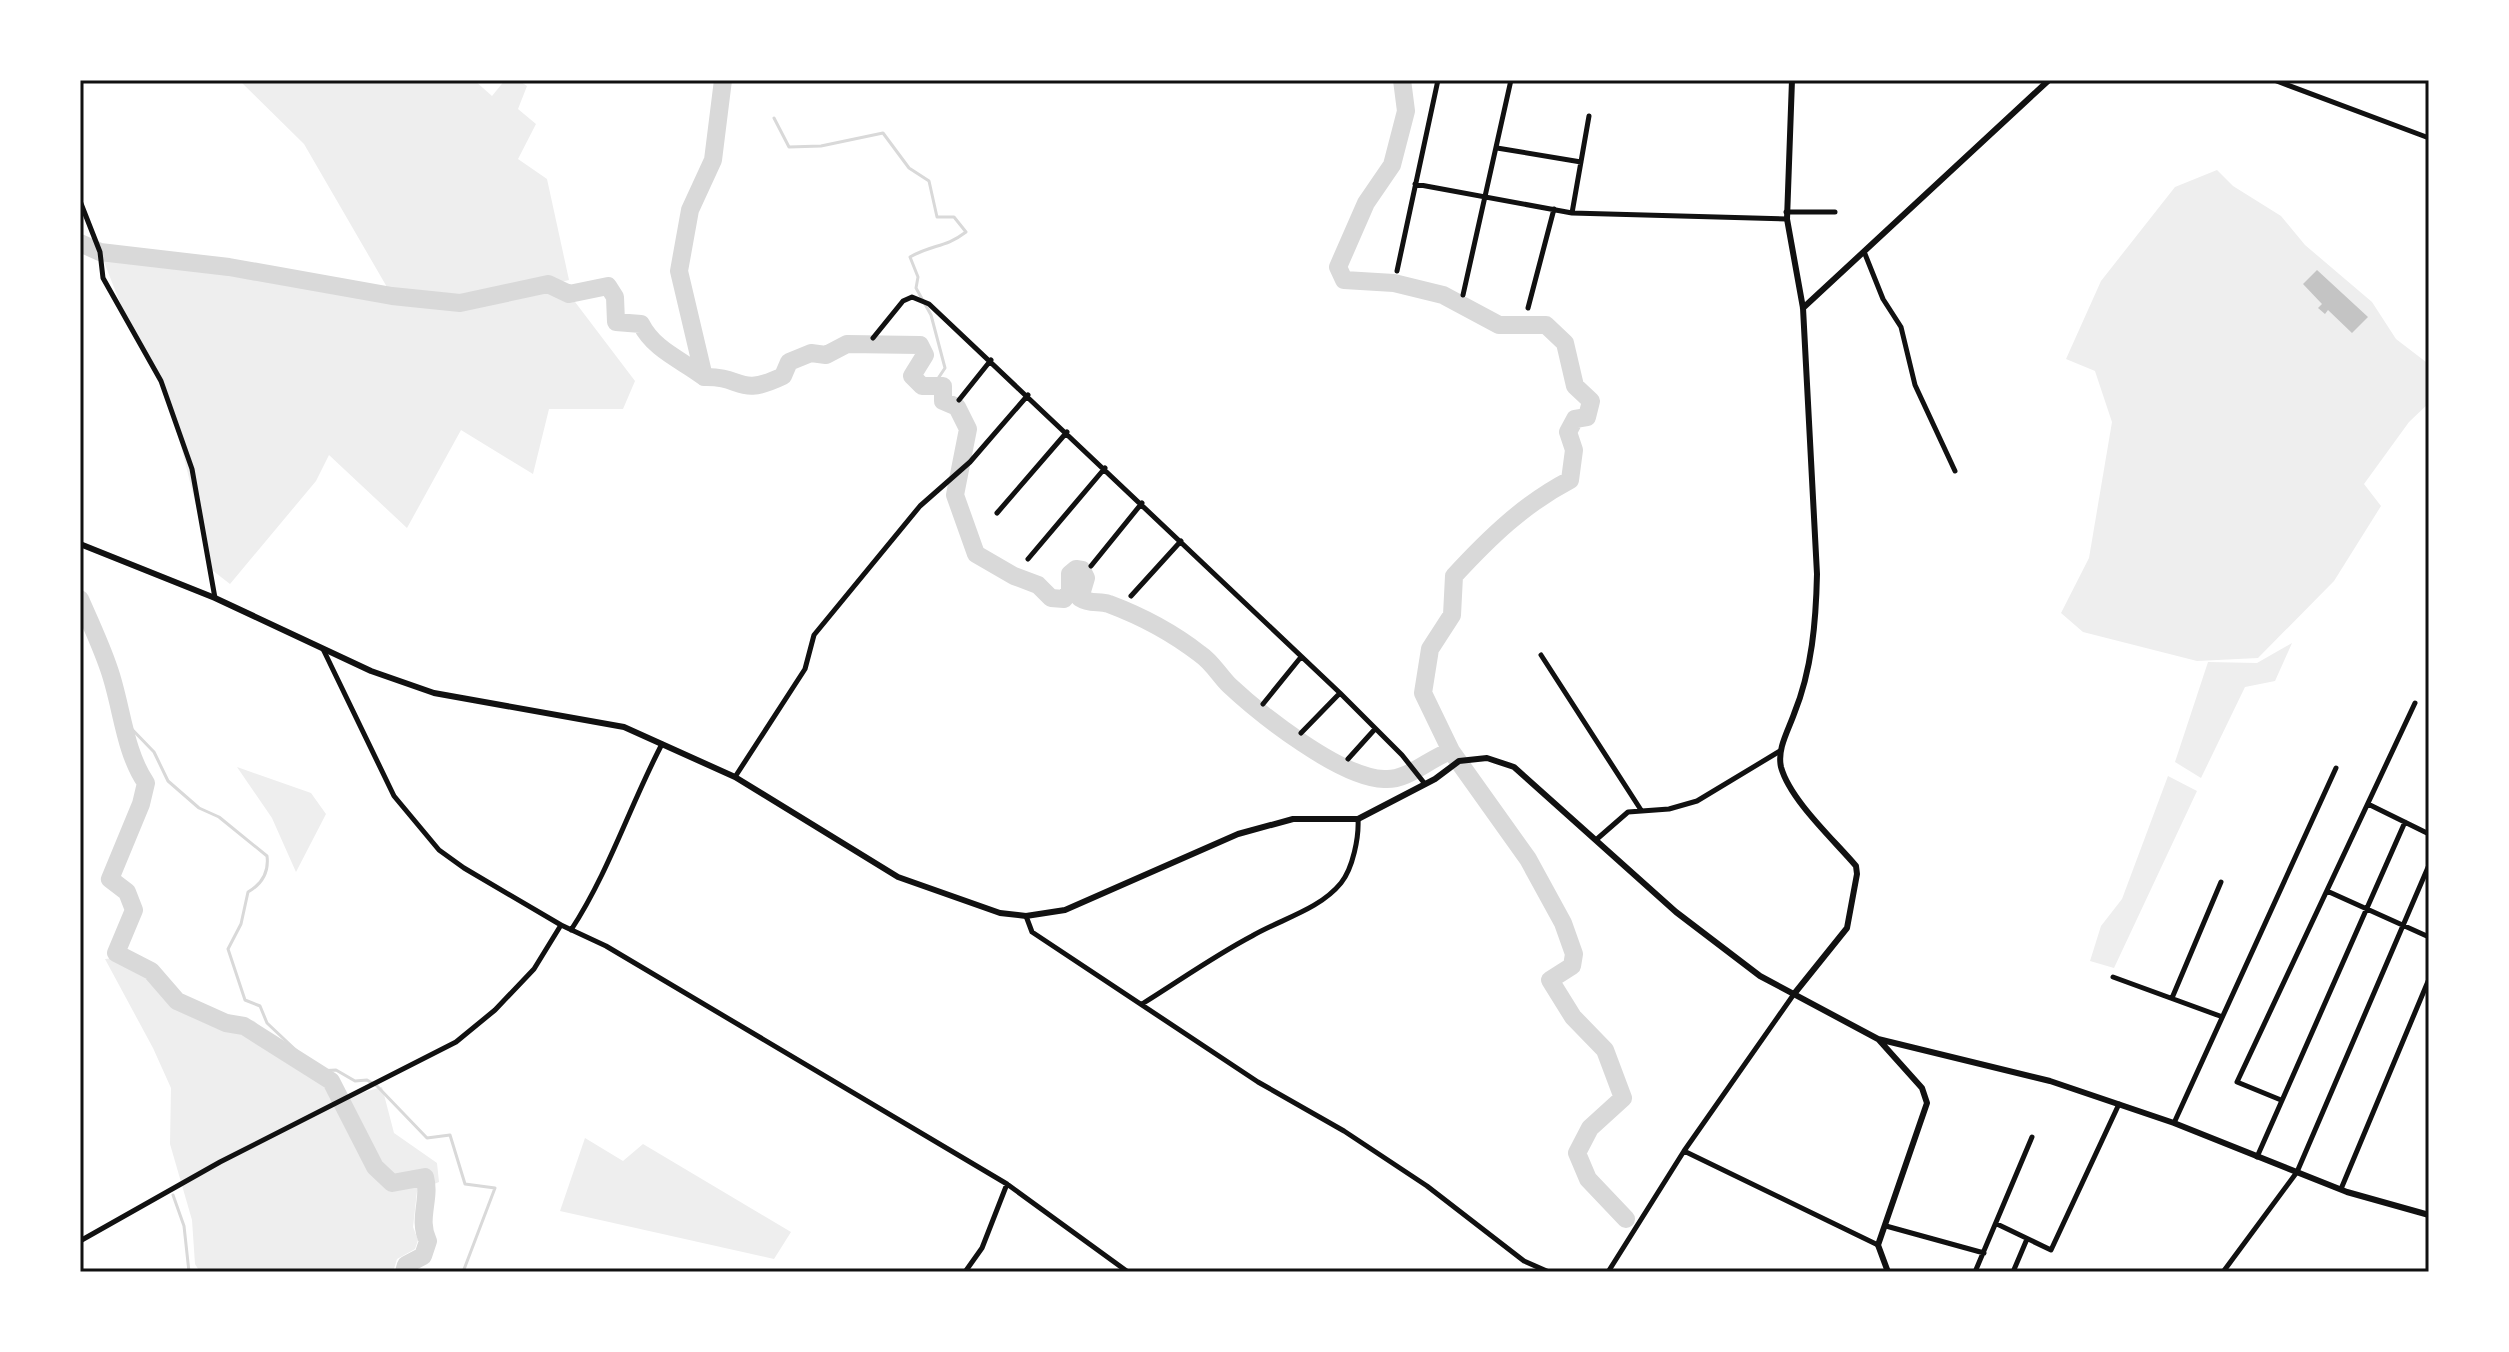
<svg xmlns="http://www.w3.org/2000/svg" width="2509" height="1352" font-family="'Zilla Slab',serif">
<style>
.green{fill:#eee}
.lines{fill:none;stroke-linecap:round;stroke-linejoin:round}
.stream{stroke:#d9d9d9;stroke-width:3}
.river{stroke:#d9d9d9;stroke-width:18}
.building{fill:#c4c4c4}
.minor{stroke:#111;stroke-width:5}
.tertiary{stroke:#111;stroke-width:6}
.neatline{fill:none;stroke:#111;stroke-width:3}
</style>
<rect width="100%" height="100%" fill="#fff"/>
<path class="green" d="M239 80H474L492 96 505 80H518L527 86 518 109 536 124 518 159 547 179 569 280 549 285 569 294 635 381 623 409H549L533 474 461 430 407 528 329 455 316 481 230 584 212 570 173 414 161 381 127 320 100 252 229 267 391 294 304 144Z
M2217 170 2233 186 2281 216 2305 245 2372 302 2396 339 2426 362 2429 403 2409 422 2364 484 2381 506 2334 581 2258 658 2197 661 2083 632 2061 613 2089 558 2112 422 2095 371 2066 359 2101 281 2175 187Z
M2292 643 2275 681 2245 687 2201 778 2175 762 2208 662 2257 663Z
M237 767 311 793 326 814 296 872 272 818Z
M2168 776 2197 791 2114 968 2090 961 2101 926 2122 899Z
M124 957 151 971 177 1001 254 1021 329 1086 336 1100 382 1087 394 1133 437 1163 439 1182 417 1191 413 1227 418 1240 415 1249 397 1259 393 1272H200L195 1264 192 1220 170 1144 171 1088 153 1048 105 959Z
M585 1138 623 1161 643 1144 791 1232 774 1259 560 1211Z"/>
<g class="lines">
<path class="stream" d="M774 118 789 147 821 146 883 133 909 168 929 181 937 217H954L966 232C945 248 933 244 910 257L918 277 916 288 931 315 945 368 933 386
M125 722 154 752 168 781 199 808 219 817 267 856C269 872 262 884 248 892L241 924 228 949 245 1000 260 1006 267 1023 318 1071 336 1070 355 1081 367 1080 377 1086 427 1138 450 1135 465 1184 495 1188 463 1272
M173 1195 184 1226 189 1272"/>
<path class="river" d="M1402 80 1406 111 1392 165 1366 203 1338 267 1344 280 1394 283 1443 295 1499 325H1546L1565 343 1575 386 1591 401 1587 417 1575 419 1568 432 1574 450 1570 480C1524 504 1489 538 1454 576L1452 615 1430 649 1423 693 1451 751 1528 859 1563 923 1574 954 1572 966 1550 980 1573 1017 1605 1050 1623 1098 1590 1128 1577 1153 1588 1179 1626 1219
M80 243 100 252 229 267 392 296 460 303 548 284 569 294 608 286 615 297 616 322 641 324C654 350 682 360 704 377 744 376 737 398 783 376L789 362 811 353 826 355 847 344 920 345 925 355 912 376 922 386H943V401L957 407 968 429 955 495 976 554 1014 576 1038 585 1051 598 1064 599 1070 592V574L1076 569 1082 570 1086 578 1080 598C1089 604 1099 601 1109 604 1141 616 1173 633 1200 654 1212 662 1219 675 1229 685 1261 715 1341 778 1384 779 1408 781 1429 758 1451 751
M704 377 679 271 690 210 713 160 723 80
M80 599C90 622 101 645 109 669 122 706 124 751 146 783L141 804 110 879 127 892 134 910 116 953 151 971 177 1001 226 1023 244 1026 331 1081 375 1167 392 1183 425 1177C431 1199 417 1219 428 1241L423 1256 406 1265 404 1272"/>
</g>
<path class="building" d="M2317 270 2368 317 2352 333 2328 310 2325 314 2318 308 2322 304 2303 284Z"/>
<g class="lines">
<path class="minor" d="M2274 80 2429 138
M1497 148 1581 162
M1415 184 1572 213 1787 219
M80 201 100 252 103 278 161 381 192 469 215 598
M1786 212H1835
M1572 213 1589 116
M1865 254 1883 299 1901 327 1915 385 1955 471
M1397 271 1438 80
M1463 295 1511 80
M1528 308 1554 209
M873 338 903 301 912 297 929 304 1340 693 1402 755 1425 784
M959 400 991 360
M997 513 1067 432
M1028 559 1105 468
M1091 566 1142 503
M1131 596 1181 541
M323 649 394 796 439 850 464 868 561 925 606 946 1007 1184 1128 1272
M1541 655 1641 810
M1263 704 1301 657
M1301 733 1340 693
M1348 759 1375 729
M735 777 805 669 814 635 920 506 970 462 1028 395
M2368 804 2429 834
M1597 839 1628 812 1669 809 1697 801 1780 751
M2327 891 2429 937
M1026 916 1032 932 1258 1082 1344 1131 1427 1186 1524 1261 1549 1272
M571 930C609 872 630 805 662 744
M2113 977 2220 1016
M2172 998 2221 882
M1142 1004C1179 981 1214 956 1252 936 1281 919 1319 910 1341 883 1353 868 1359 837 1358 819
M2281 1100 2237 1082 2415 703
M2174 1123 2336 768
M1684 1151 1878 1245
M2257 1157 2405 822
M2341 1189 2429 979
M1997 1224 2051 1250 2119 1104
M1886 1226 1984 1253
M80 1241 220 1162 456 1042 495 1010 534 969 561 925
M965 1272 982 1248 1007 1184
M1608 1272 1684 1151 1794 994
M1975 1272 2032 1137
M2013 1272 2027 1239
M2223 1272 2297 1172 2429 865"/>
<path class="tertiary" d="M1792 80 1787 219 1803 308 1817 574C1816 621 1812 670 1794 714 1788 731 1777 749 1781 767 1790 800 1834 840 1856 866L1857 874 1847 928 1794 994
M1803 308 2049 80
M80 544 215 598 371 671 434 693 624 727 735 777 898 877 1000 913 1026 916 1065 910 1238 834 1293 819H1358L1435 779 1459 761 1487 758 1514 767 1676 912 1760 976 1878 1039 2050 1081 2174 1123 2347 1192 2429 1215
M1879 1040 1922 1088 1927 1103 1878 1245 1888 1272"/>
</g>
<rect width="2509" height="1352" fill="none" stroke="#ffffff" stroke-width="164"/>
<rect x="82" y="82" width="2345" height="1188" class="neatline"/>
</svg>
